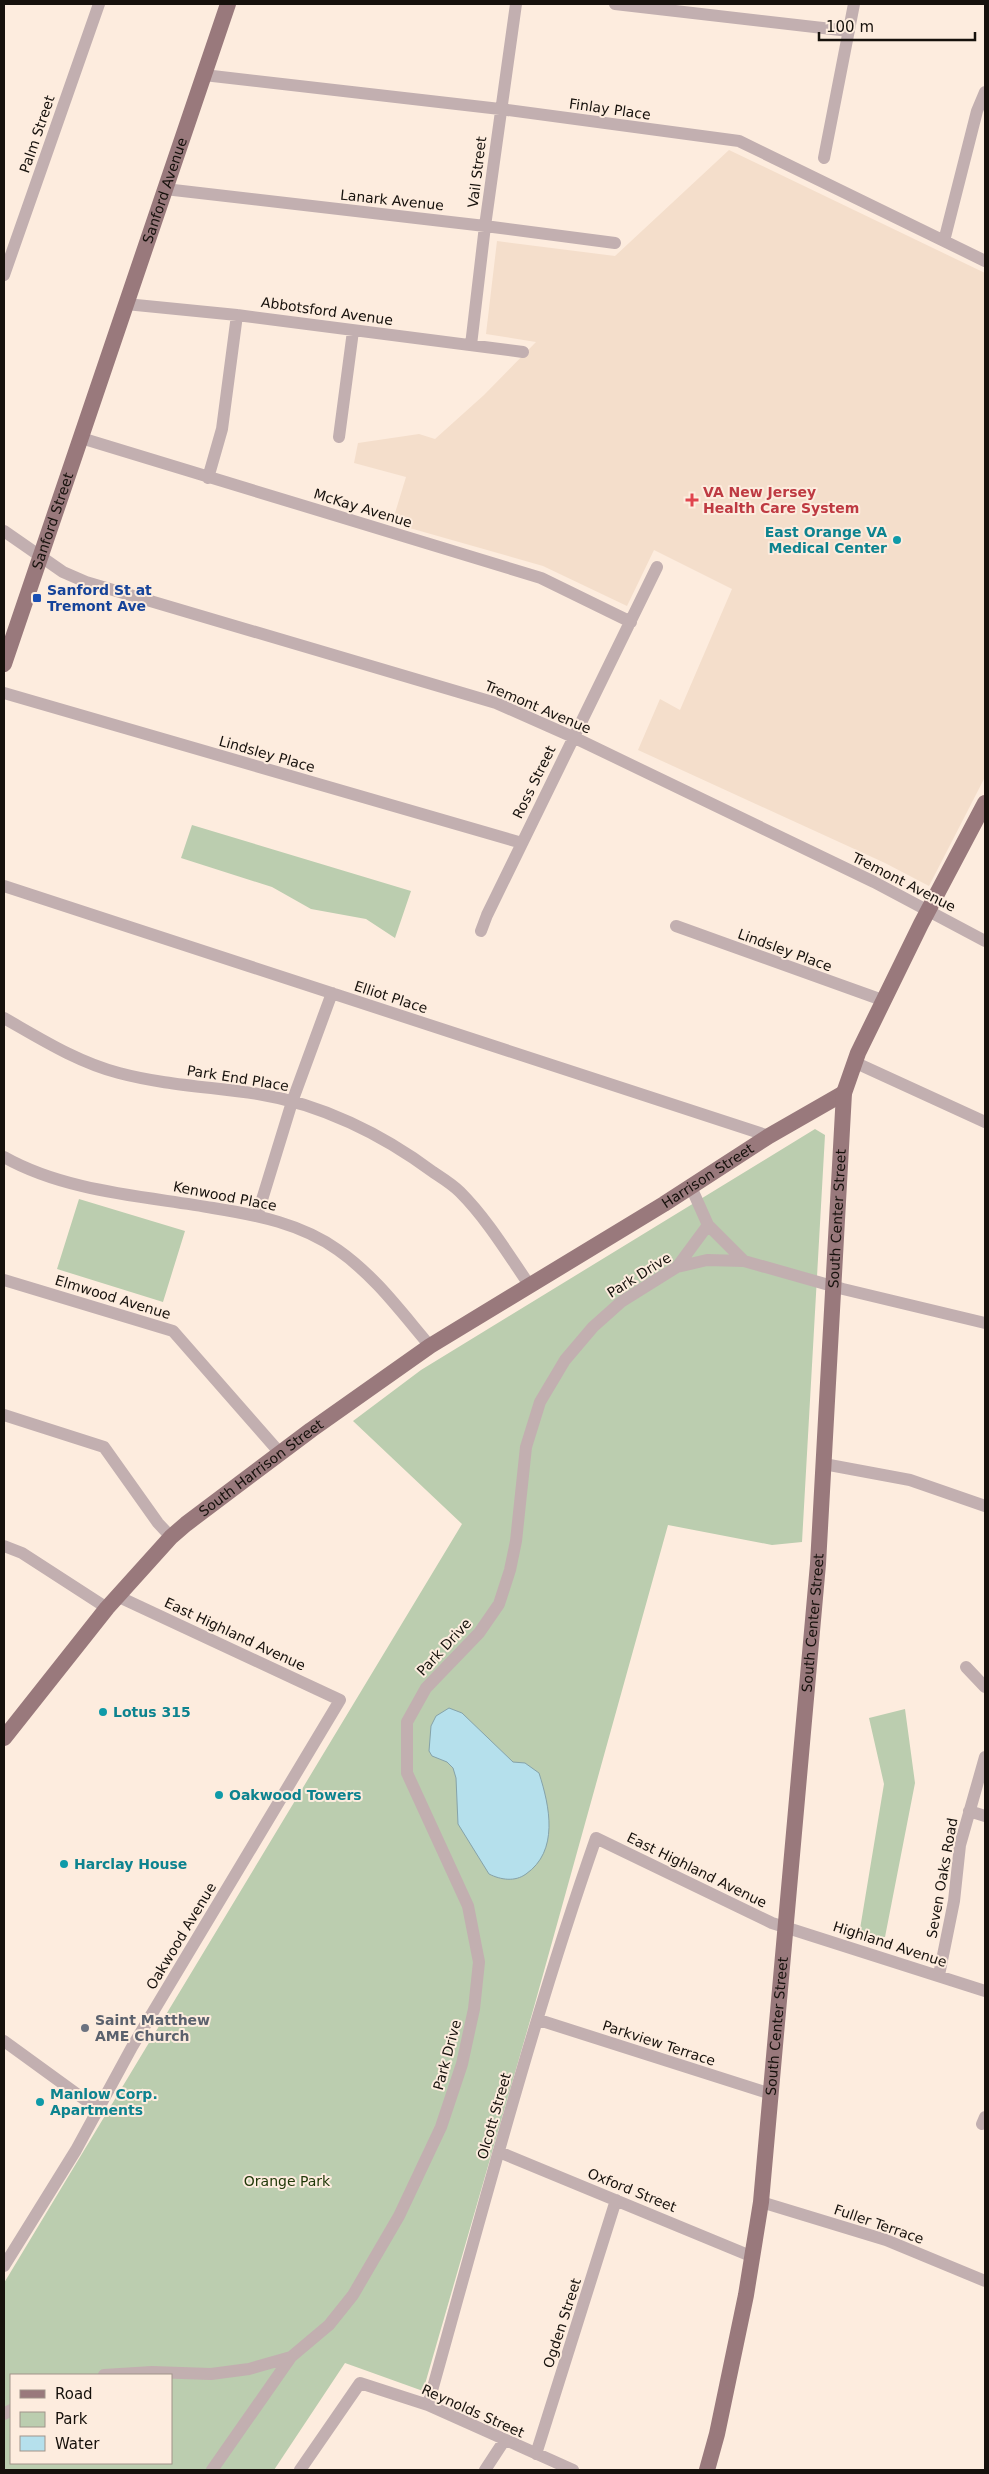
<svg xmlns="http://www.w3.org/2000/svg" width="989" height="2474" font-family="'DejaVu Sans',sans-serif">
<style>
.built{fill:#f4decb}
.green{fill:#bbcdaf;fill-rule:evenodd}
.water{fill:#b5e0ec;stroke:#85a2a9}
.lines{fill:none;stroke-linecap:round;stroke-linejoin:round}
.minor{stroke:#c2afb0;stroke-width:12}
.major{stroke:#99797c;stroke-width:16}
.health-dot{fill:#e0444e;stroke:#fdecde;stroke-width:2}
.culture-dot{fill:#0f9aa8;stroke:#fdecde;stroke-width:2}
.transit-dot{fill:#1a4fb4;stroke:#fdecde;stroke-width:2}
.worship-dot{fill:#6b7280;stroke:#fdecde;stroke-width:2}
.labels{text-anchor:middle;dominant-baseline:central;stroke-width:4;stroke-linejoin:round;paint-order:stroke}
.street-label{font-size:14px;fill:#16110c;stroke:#fdecde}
.health-label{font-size:14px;font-weight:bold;fill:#be3a42;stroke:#fdecde;text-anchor:start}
.culture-label{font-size:14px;font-weight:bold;fill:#0d838f;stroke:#fdecde;text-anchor:start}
.transit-label{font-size:14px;font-weight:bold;fill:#164399;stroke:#fdecde;text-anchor:start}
.worship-label{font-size:14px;font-weight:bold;fill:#5b616d;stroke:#fdecde;text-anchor:start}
.park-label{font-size:14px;fill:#213909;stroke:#fdecde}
</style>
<rect width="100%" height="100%" fill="#fdecde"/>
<path class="built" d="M729 150 985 273V777L929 886 885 863 638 750 660 699 680 710 732 589 654 550 627 606 543 566 392 523 406 477 354 463 358 443 419 434 435 439 484 395 536 342 486 334 497 241 615 256Z"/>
<path class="green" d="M192 825 411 891 395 938 366 919 311 909 272 887 181 858Z
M815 1129 825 1135 802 1542 772 1545 668 1525 534 2007 423 2391 345 2363 274 2470H4V2283L462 1524 353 1421 421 1370ZM11 2375H171V2463H11Z
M79 1199 185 1231 163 1302 57 1269Z
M905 1709 915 1783 885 1937 859 1935 884 1784 869 1718Z"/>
<path class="water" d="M449 1708 462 1713 513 1762 525 1763 539 1773C550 1807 559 1851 526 1874 515 1882 501 1880 489 1874L458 1824 456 1778 453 1768 447 1762 432 1756 429 1751 431 1726 436 1716Z"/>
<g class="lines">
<path class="minor" d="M615 4 849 31
M204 75 500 109 739 141 985 261
M824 158 854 4
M165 189 485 226 615 243
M944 241 977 111 985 92
M4 275 99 4
M126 304 237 315 523 352
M471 345 485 226 516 4
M339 437 353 331
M81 438 541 578 631 622
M208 478 222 429 237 315
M4 531 63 572 86 582 496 703 573 737 874 882 985 941
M4 693 522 843
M4 886 769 1136
M676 926 885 1001
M481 931 487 915 657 567
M4 1018C41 1039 77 1062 119 1073 164 1085 212 1087 258 1094 321 1104 382 1134 433 1172 442 1178 452 1184 460 1192 487 1219 508 1254 530 1286
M854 1062 985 1122
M4 1157C66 1192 144 1196 213 1208 257 1215 302 1224 338 1250 375 1276 401 1312 430 1346
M691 1187 708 1225 744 1261
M257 1216 292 1102 332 993
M677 1267 708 1225
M4 1280 173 1331 280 1453
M4 1415 104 1447 158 1523 171 1537
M824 1464 910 1480 985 1506
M4 1546 22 1553 107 1608
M966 1667 985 1687
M969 1811 985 1816
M939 1975 954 1901 960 1845 985 1757
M539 2020 771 2094
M4 2041 99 2110
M982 2124 985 2117
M499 2152 753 2257
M761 2202 886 2240 985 2281
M4 2266 76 2150 132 2047 340 1700 117 1596
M104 2375 152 2372 211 2374 249 2369 291 2357 329 2325 353 2295 399 2216 441 2127 462 2064 474 2009 479 1962 468 1906 407 1773V1722L426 1688 479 1633 499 1604 510 1570 516 1541 526 1447 540 1402 565 1360 593 1327 621 1302 677 1267 707 1260 744 1261 843 1289 985 1323
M428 2405C481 2216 531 2024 596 1838L772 1923 985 1991
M4 2414 11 2410
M536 2454 616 2200
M212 2470 291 2357
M300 2470 360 2383 428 2405 573 2470
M485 2470 504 2441"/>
<g class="major">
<path id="s1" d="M4 664 228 4"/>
<path id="s2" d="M4 1738 107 1608 171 1537 186 1524 311 1430 430 1346 664 1204 769 1136 844 1093"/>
<path id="s3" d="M707 2470 717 2434 746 2295 761 2202 818 1564 844 1093 858 1053 921 924 985 803"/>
</g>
</g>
<path class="health-dot" d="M689.5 492.5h5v5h5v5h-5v5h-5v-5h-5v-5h5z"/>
<g class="culture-dot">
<circle cx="897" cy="540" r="5"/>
<circle cx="103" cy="1712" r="5"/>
<circle cx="219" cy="1795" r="5"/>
<circle cx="64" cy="1864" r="5"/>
<circle cx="40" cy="2102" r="5"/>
</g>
<rect class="transit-dot" x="32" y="593" width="10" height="10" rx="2.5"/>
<circle class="worship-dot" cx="85" cy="2028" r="5"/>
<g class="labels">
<g class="street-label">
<text transform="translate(610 109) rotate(8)">Finlay Place</text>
<text transform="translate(37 134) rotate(-71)">Palm Street</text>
<text transform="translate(477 172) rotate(-83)">Vail Street</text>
<text stroke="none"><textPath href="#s1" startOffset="500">Sanford Avenue</textPath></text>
<text transform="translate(392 200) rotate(6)">Lanark Avenue</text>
<text transform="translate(327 311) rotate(8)">Abbotsford Avenue</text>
<text transform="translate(363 508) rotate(17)">McKay Avenue</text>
<text stroke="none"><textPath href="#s1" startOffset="151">Sanford Street</textPath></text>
<text transform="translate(538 707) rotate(23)">Tremont Avenue</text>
<text transform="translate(267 754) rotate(16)">Lindsley Place</text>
<text transform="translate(534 782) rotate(-64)">Ross Street</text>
<text transform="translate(904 882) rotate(27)">Tremont Avenue</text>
<text transform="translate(785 950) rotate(20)">Lindsley Place</text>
<text transform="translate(391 997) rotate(18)">Elliot Place</text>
<text transform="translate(238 1078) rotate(9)">Park End Place</text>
<text stroke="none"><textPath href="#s2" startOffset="909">Harrison Street</textPath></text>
<text transform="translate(225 1196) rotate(11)">Kenwood Place</text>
<text stroke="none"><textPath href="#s3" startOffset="1260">South Center Street</textPath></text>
<text transform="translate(639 1275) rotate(-32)">Park Drive</text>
<text transform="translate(113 1297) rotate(17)">Elmwood Avenue</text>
<text stroke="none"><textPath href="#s2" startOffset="375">South Harrison Street</textPath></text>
<text stroke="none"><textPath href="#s3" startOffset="855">South Center Street</textPath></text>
<text transform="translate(235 1634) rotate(25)">East Highland Avenue</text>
<text transform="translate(444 1647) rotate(-47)">Park Drive</text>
<text transform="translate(697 1870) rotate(26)">East Highland Avenue</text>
<text transform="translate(942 1878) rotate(-80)">Seven Oaks Road</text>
<text transform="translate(181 1936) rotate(-59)">Oakwood Avenue</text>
<text transform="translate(890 1944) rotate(18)">Highland Avenue</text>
<text stroke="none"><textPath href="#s3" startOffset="450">South Center Street</textPath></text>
<text transform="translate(659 2043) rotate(18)">Parkview Terrace</text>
<text transform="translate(447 2055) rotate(-75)">Park Drive</text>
<text transform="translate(494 2116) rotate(-74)">Olcott Street</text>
<text transform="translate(632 2190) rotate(22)">Oxford Street</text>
<text transform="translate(879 2224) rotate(19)">Fuller Terrace</text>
<text transform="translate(562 2323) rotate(-72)">Ogden Street</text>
<text transform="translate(473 2411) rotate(24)">Reynolds Street</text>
</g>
<g class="health-label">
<text x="703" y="492">VA New Jersey<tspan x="703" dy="16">Health Care System</tspan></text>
</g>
<g class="culture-label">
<text x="887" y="532" text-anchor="end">East Orange VA<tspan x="887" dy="16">Medical Center</tspan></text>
<text x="113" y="1712">Lotus 315</text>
<text x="229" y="1795">Oakwood Towers</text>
<text x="74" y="1864">Harclay House</text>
<text x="50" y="2094">Manlow Corp.<tspan x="50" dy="16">Apartments</tspan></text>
</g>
<g class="transit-label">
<text x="47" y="590">Sanford St at<tspan x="47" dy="16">Tremont Ave</tspan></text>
</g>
<g class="worship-label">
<text x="95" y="2020">Saint Matthew<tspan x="95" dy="16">AME Church</tspan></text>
</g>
<g class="park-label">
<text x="287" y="2181">Orange Park</text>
</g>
</g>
<rect width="989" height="2474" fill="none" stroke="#16110c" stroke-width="10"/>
<rect x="10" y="2374" width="162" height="90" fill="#fdecde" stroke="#a1948a"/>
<rect x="20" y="2390" width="25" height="8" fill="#99797c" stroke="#a1948a"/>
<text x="55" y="2399" font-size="15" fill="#16110c">Road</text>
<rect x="20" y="2412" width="25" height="15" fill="#bbcdaf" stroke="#a1948a"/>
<text x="55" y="2424" font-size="15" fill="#16110c">Park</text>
<rect x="20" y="2436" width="25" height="15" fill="#b5e0ec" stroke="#a1948a"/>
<text x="55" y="2449" font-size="15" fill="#16110c">Water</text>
<path d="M819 32v8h156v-8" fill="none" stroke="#16110c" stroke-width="2.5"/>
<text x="826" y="32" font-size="15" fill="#16110c" stroke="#fdecde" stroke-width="4" paint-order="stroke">100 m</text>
</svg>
